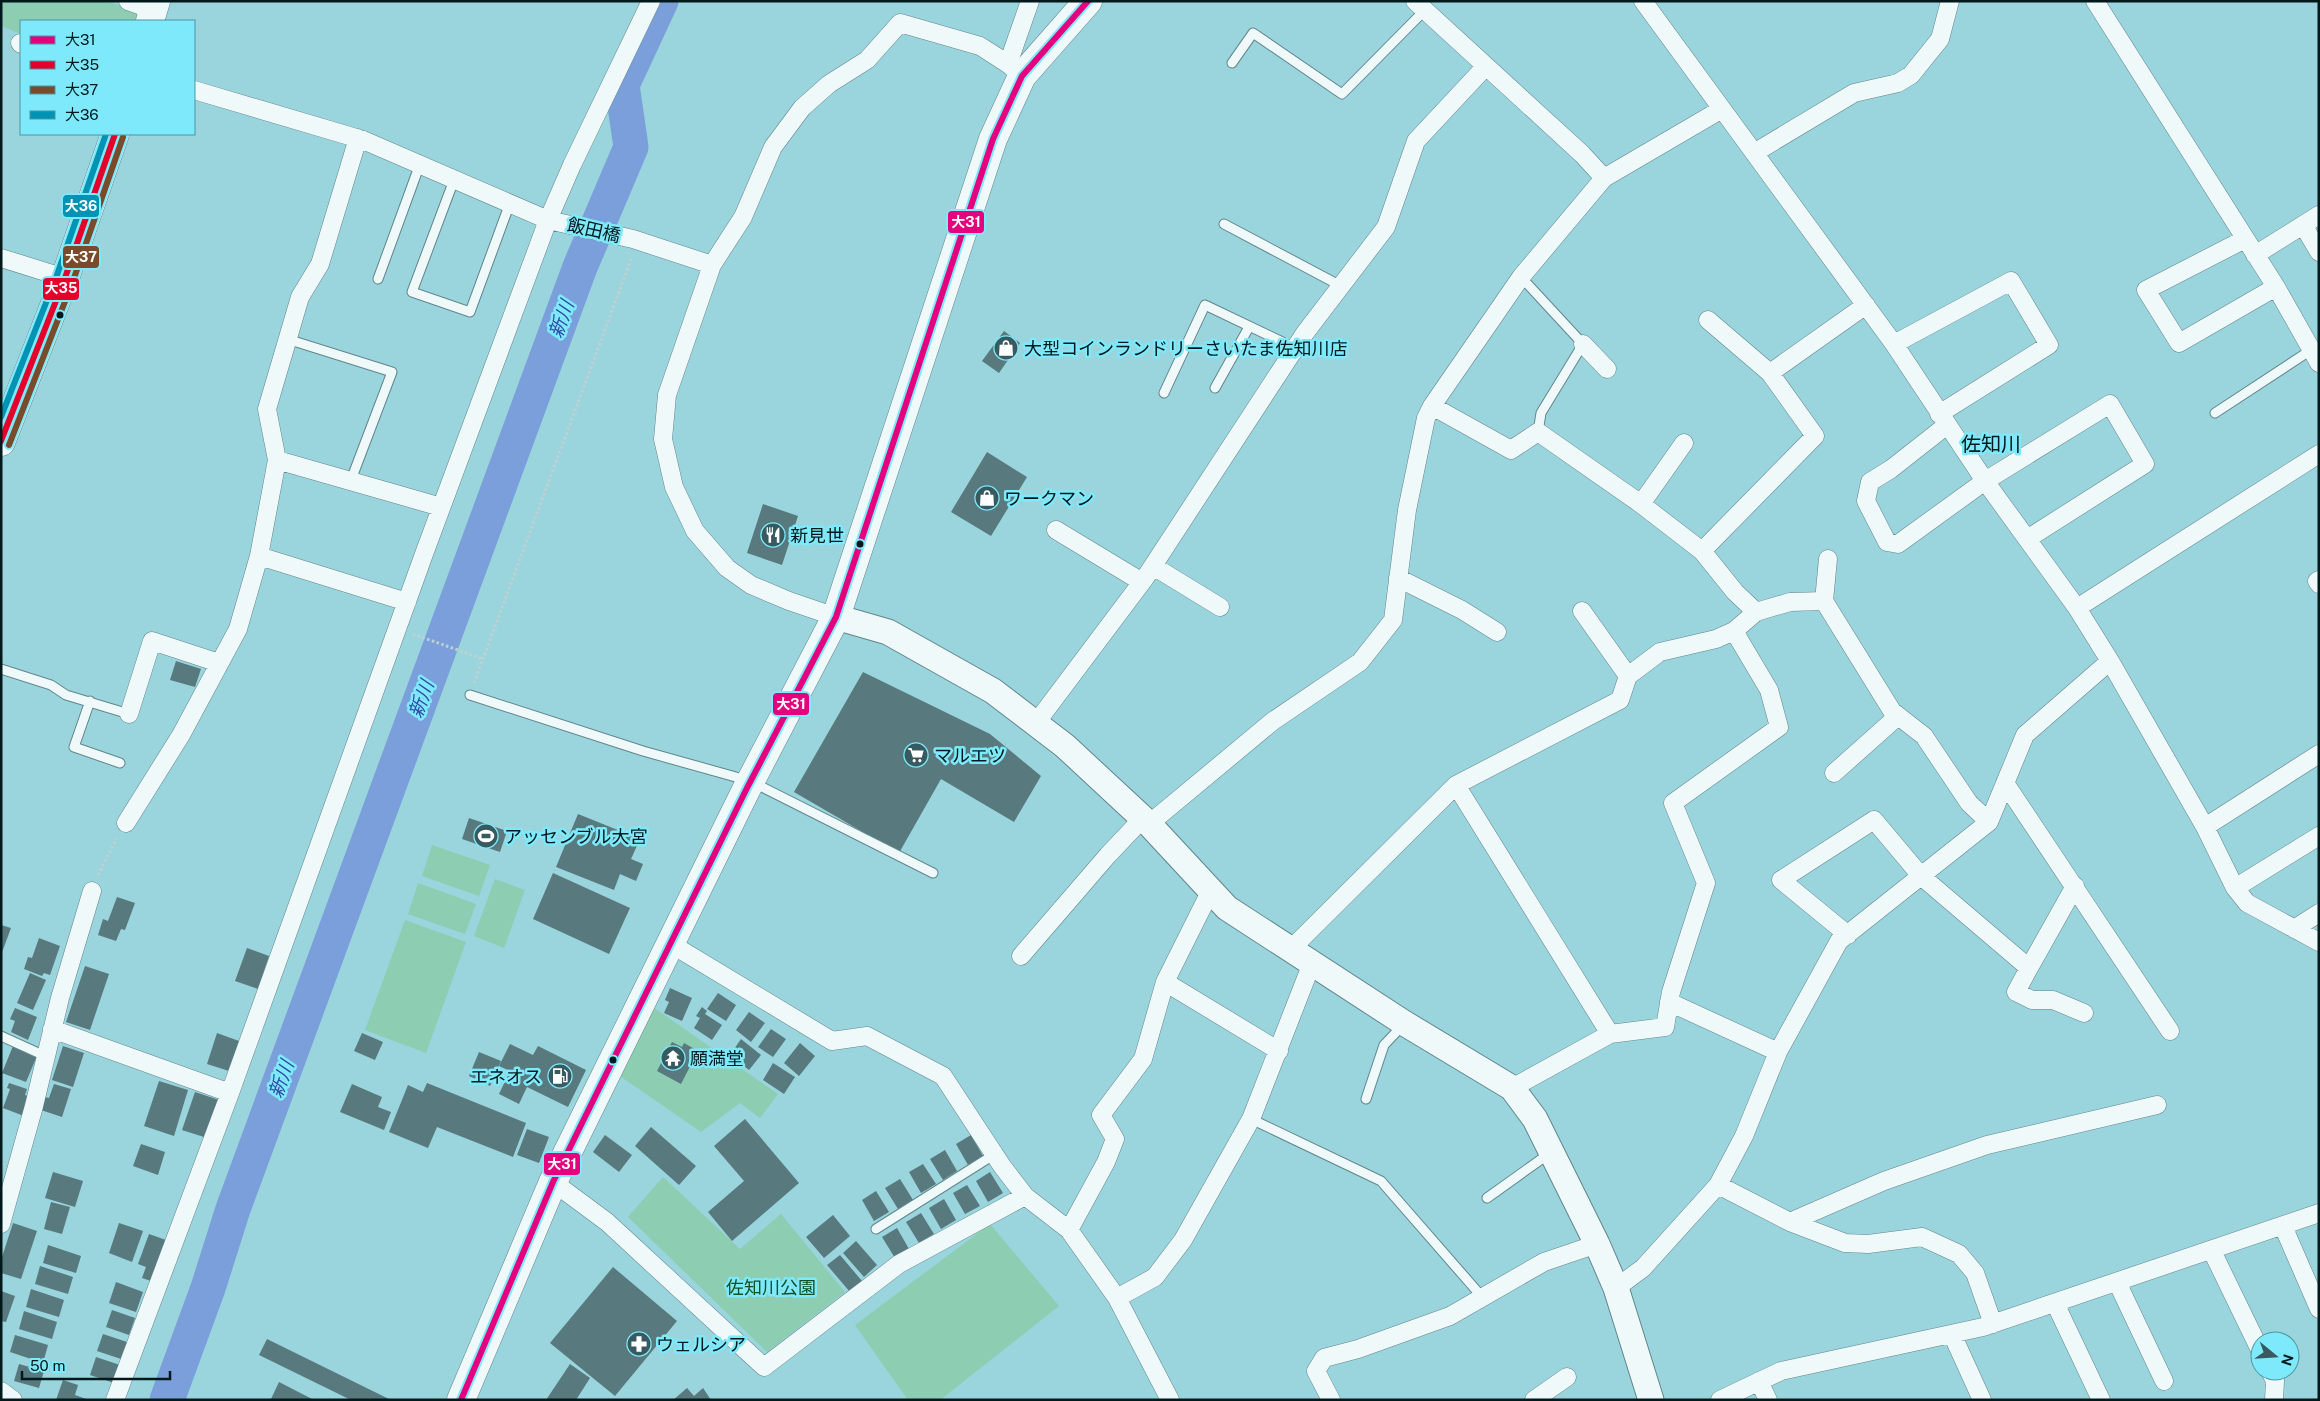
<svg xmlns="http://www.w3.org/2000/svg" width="2320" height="1401" font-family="'Public Sans','Noto Sans JP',sans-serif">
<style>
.green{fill:#8dcdb2}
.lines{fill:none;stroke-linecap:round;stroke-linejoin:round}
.river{stroke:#7a9fda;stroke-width:35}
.building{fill:#58797e}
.lane-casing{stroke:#61868d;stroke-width:11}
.street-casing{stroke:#61868d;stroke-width:19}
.secondary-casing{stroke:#61868d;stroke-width:27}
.primary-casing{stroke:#61868d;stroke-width:29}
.path{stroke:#bfd1d3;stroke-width:3;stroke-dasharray:2.5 2.5;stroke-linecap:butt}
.lane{stroke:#f0f9fa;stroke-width:9}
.street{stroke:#f0f9fa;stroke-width:18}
.secondary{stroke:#f0f9fa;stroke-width:25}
.primary{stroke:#f0f9fa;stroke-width:28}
.bus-1-casing{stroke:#7de9fa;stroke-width:10}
.bus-2-casing{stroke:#7de9fa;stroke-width:10}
.bus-3-casing{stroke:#7de9fa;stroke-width:10}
.bus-4-casing{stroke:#7de9fa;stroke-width:10}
.bus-1{stroke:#e5007d;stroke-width:6}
.bus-2{stroke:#e4002b;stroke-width:6}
.bus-3{stroke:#7a4b2a;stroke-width:6}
.bus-4{stroke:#0093b3;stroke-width:6}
.bus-dot{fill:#02191c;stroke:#7de9fa;stroke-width:2}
.labels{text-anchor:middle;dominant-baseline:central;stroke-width:5;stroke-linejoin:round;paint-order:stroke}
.street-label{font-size:18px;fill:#02191c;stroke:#7de9fa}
.poi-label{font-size:18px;fill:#02191c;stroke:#7de9fa;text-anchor:start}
.park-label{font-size:18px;fill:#134f24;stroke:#7de9fa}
.water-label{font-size:19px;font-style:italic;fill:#3249a8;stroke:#7de9fa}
.quarter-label{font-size:20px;fill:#02191c;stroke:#7de9fa}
.line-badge{stroke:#7de9fa;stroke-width:2}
.badge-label{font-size:14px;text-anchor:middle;font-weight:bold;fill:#fff}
</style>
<rect width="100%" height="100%" fill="#9ad4dd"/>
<path class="green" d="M1 1H107L142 14 139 21H21V34L1 26Z
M432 845 490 865 479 896 422 876Z
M495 879 525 890 504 948 474 936Z
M418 883 476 904 465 934 408 914Z
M405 920 466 942 426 1053 365 1030Z
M650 1005 778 1094 760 1118 740 1103 701 1132 617 1074Z
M663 1177 740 1249 781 1214 845 1292 767 1352 628 1217Z
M990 1224 1059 1306 940 1400H908L855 1325Z"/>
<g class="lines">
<path class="river" d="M167 1400 208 1288 233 1209 580 267 631 147 622 85 661 1"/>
</g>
<path class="building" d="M1004 331 1020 343 999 373 982 361Z
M987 452 1027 477 991 536 951 512Z
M763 504 798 516 782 565 747 553Z
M176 661 201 669 195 687 170 680Z
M863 672 990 734 1041 776 1014 822 941 779 899 853 794 792Z
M578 814 640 839 631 859 643 864 636 881 620 874 614 890 556 867Z
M469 818 507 831 500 852 462 839Z
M553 873 630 908 609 954 533 919Z
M117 897 135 903 125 930 121 929 116 941 98 935 103 919 108 921Z
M1 925 11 928 1 955Z
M39 938 60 946 50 975 44 973 42 976 24 969 28 957 32 958Z
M247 948 269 956 258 989 235 981Z
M85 966 109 974 90 1030 66 1022Z
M30 973 46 980 33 1010 17 1003Z
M670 988 692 998 682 1021 664 1013 669 1002 665 1000Z
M718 993 736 1005 726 1021 707 1009Z
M702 1007 707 1011 705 1014 722 1025 712 1040 694 1028 700 1018 696 1016Z
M15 1008 37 1017 28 1040 11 1032 15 1021 10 1019Z
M749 1012 765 1023 751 1042 736 1030Z
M771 1029 786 1039 773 1057 758 1047Z
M217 1033 239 1041 229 1071 207 1064Z
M362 1033 383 1042 375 1060 354 1051Z
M741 1039 761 1055 749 1070 730 1055Z
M672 1042 682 1047 684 1043 698 1051 681 1084 657 1071Z
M800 1043 815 1056 799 1076 784 1063Z
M510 1044 533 1055 538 1046 586 1070 568 1107 527 1087 519 1104 499 1094 510 1071 499 1066Z
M13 1046 37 1056 26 1082 2 1073Z
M63 1046 84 1053 73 1087 52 1080Z
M479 1052 501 1061 490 1086 469 1076Z
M773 1063 795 1077 784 1094 763 1080Z
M159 1081 188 1090 174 1136 144 1126Z
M9 1083 27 1089 25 1095 31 1097 24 1116 3 1108 10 1089 7 1088Z
M427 1083 526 1123 513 1157 437 1127 428 1148 389 1132 408 1085 423 1092Z
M54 1084 71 1089 62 1117 41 1110 45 1097 49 1098Z
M352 1084 382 1097 378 1107 391 1112 384 1130 340 1112Z
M195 1092 219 1100 207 1138 182 1130Z
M745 1119 799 1183 732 1241 708 1212 744 1181 714 1146Z
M651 1127 696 1166 679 1185 635 1146Z
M527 1129 549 1137 539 1163 517 1155Z
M605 1135 632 1155 619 1172 593 1152Z
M971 1135 983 1156 968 1165 956 1144Z
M141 1144 165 1152 158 1175 133 1166Z
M945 1150 957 1171 943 1180 930 1159Z
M923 1164 936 1184 921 1193 909 1172Z
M53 1172 83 1181 75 1207 45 1198Z
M990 1172 1003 1193 988 1202 976 1181Z
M900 1179 913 1200 898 1209 885 1188Z
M967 1185 980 1206 965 1214 953 1193Z
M876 1191 889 1212 874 1221 862 1200Z
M944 1199 956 1220 941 1229 929 1208Z
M51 1202 70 1207 62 1234 44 1229Z
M921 1213 934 1234 919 1243 906 1222Z
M833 1215 850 1236 824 1258 806 1237Z
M13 1223 37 1231 21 1279 1 1273V1260Z
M119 1223 143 1231 132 1262 109 1253Z
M897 1228 909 1249 895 1258 882 1237Z
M149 1234 166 1240 151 1281 142 1278 146 1267 138 1264Z
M856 1241 877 1265 864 1277 843 1253Z
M48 1245 81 1256 76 1273 43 1263Z
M840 1255 862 1281 850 1292 827 1265Z
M40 1266 73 1277 68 1294 35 1284Z
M613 1267 677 1321 615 1396 550 1343Z
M116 1282 143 1292 136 1312 109 1303Z
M31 1289 64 1300 59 1317 26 1307Z
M1 1291 15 1296 6 1322 1 1321Z
M112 1310 135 1318 129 1335 106 1327Z
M24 1311 57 1322 52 1339 19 1329Z
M103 1334 127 1342 121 1359 97 1351Z
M15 1335 48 1345 43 1363 10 1352Z
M267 1339 391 1400H351L259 1355Z
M96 1357 120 1365 114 1383 90 1375Z
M19 1364 44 1371 39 1388 14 1381Z
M570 1364 590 1378 576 1400H546Z
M63 1380 78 1385 75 1395 89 1400H56Z
M279 1382 314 1400 271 1399Z
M687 1388 694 1396 703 1388 711 1400H673Z"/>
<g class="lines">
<defs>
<path id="lane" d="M1232 63 1253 33 1342 94 1425 10
M454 180 412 292 470 312 510 203
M1224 224 1341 286
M1521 277 1583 344 1541 413 1538 432
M378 279 420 164
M287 339 392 372 351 480
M1215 388 1249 327
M1164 393 1205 305 1295 348
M2215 413 2311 350
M1 669 51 685 66 695 129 714
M470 695 643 751 750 781 933 873
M90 701 74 747 120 763
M1 1036 45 1056
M1366 1099 1384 1045 1403 1025
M1251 1119 1381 1181 1483 1298
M1487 1198 1550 1153
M876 1229 995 1154"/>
<path id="street" d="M128 1 153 10
M1415 1 1582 154 1604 178
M1643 1 1894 344 1985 481 2077 608 2110 661 2205 827 2235 888 2247 903 2319 942
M2095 1 2276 287 2319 363
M20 43 21 44
M1008 64 1030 1
M194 90 363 140 548 220 633 239 712 265
M1754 153 1854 93 1898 83 1911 75 1940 39 1950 1
M2303 225 2319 252
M2245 239 2146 290 2179 343 2276 287
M2255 255 2319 215
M1 258 65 278
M1583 344 1607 369
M1894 344 2011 281 2049 345 1939 414
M1770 373 1866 305
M1432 406 1511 450 1538 432 1641 504 1702 551 1735 592 1756 612
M1947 425 1891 469 1870 482 1866 501 1887 542 1898 544 1985 481 2110 404 2145 464 2027 539
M277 460 441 507
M1641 504 1684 443
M1056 530 1142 582
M1702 551 1815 436 1770 373 1708 320
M259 556 407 602
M1828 559 1824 601 1892 711 1924 736 1969 803 1989 822
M1153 566 1220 607
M1398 578 1462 610 1497 632
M2319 580 2317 581 2319 584
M2077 608 2319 454
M1582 611 1628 676
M836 617 789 601 751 585 727 568 695 531 674 487 663 439 667 395 712 265 743 217 773 147 802 108 829 84 867 60 900 23 980 46 1008 64 1022 76
M129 714 152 641 219 663
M1036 723 1145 578 1305 333 1386 227 1416 141 1486 66
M1834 773 1898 716
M2005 783 2170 1031
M1456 785 1610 1034
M126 823 181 735 238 629 259 556 277 460 267 409 300 297 320 264 358 138
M1149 824 1273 721 1360 662 1393 620 1407 510 1426 418 1432 406 1521 277 1604 178 1722 109
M2205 827 2319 754
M2235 888 2319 836
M2294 929 2319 913
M1848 935 1781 880 1874 820 1921 876 2029 968 2075 886
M671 944 832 1041 867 1036 943 1076 1002 1166 1025 1196 1069 1230 1117 1298 1170 1400
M1291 949 1456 785 1620 700 1628 676 1660 652 1716 639 1734 631 1756 612 1790 602 1824 601
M1021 956 1108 855 1143 818
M2029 968 2016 992 2032 1000H2053L2084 1013
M1165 982 1279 1051
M1669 1002 1778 1052
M52 1029 230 1093
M1512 1088 1610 1034 1665 1027 1671 992 1706 883 1673 803 1779 727 1769 690 1734 631
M553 1182 607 1222 764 1367 899 1264 1025 1196
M1718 1185 1790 1222 1884 1181 1987 1145 2157 1105
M1790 1222 1845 1243 1868 1244 1922 1237 1959 1254 1975 1273 1993 1324
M1 1224 34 1106 60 998 92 891
M2283 1226 2319 1309
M1069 1230 1106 1162 1115 1139 1101 1115 1143 1059 1165 982 1211 890
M2212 1251 2260 1350
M2117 1282 2164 1381
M1616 1288 1643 1268 1718 1185 1744 1136 1778 1052 1839 941 1989 822 2025 735 2110 661
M1117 1298 1155 1277 1183 1240 1251 1119 1312 963
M2055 1303 2101 1400
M1952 1334 1982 1400
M2270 1371 2275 1381 2274 1400
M1759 1381 1768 1400
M1 1391 13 1400
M115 1400 230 1093 424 554 548 220 572 165 651 1
M1331 1400 1316 1371 1324 1358 1358 1349 1450 1316 1544 1262 1597 1244
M1534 1400 1567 1377
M1720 1400 1781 1371 1983 1327 2319 1213"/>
<path id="secondary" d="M836 617 888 632 993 691 1065 746 1149 824 1227 908 1404 1023 1512 1088 1535 1119 1597 1244 1616 1288 1651 1400"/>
<path id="primary" d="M150 21 156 1
M1 442 65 278 115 134
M461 1400 553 1182 747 788 836 617 993 139 1022 76 1088 1"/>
</defs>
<use href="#lane" class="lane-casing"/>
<use href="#street" class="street-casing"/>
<use href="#secondary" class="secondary-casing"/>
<use href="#primary" class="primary-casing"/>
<path class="path" d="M413 634 483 659
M474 683 632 257
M98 875 117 838"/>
<use href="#lane" class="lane"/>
<use href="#street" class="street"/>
<use href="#secondary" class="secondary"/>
<use href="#primary" class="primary"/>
<defs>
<path id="bus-1" d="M461 1400 553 1182 747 788 836 617 993 139 1022 76 1088 1"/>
<path id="bus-2" d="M1 441 65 278 115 134"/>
<path id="bus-3" d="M9 445 73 281 123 137"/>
<path id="bus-4" d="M1 417 57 275 106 134"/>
</defs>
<use href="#bus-1" class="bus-1-casing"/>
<use href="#bus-2" class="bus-2-casing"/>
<use href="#bus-3" class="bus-3-casing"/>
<use href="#bus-4" class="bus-4-casing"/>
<use href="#bus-1" class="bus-1"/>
<use href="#bus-2" class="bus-2"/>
<use href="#bus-3" class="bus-3"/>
<use href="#bus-4" class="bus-4"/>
</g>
<defs>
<symbol id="shop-disc" viewBox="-11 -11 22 22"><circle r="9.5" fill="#375a60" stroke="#7de9fa"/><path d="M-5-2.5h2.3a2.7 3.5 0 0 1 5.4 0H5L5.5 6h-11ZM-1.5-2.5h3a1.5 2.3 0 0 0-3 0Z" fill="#fff"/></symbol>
<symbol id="restaurant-disc" viewBox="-11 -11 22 22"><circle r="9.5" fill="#375a60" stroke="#7de9fa"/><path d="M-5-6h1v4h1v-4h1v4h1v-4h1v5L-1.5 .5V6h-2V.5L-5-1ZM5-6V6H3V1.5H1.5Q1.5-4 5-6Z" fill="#fff"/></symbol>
<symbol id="supermarket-disc" viewBox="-11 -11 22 22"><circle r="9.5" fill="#375a60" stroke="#7de9fa"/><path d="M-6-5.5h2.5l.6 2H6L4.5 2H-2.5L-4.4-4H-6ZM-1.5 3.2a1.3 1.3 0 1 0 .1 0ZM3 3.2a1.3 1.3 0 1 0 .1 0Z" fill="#fff"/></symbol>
<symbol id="stadium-disc" viewBox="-11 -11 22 22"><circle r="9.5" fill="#375a60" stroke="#7de9fa"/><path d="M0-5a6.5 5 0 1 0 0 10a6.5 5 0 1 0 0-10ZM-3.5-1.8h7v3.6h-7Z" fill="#fff"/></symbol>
<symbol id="temple-disc" viewBox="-11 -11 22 22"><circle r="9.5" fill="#375a60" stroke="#7de9fa"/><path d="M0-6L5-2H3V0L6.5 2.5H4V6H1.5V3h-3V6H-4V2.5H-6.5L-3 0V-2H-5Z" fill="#fff"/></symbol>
<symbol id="fuel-disc" viewBox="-11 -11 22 22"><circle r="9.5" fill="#375a60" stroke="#7de9fa"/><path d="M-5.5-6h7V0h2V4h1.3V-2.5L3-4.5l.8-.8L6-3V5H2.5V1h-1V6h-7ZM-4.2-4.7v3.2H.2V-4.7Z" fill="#fff"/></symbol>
<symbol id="pharmacy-disc" viewBox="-11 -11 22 22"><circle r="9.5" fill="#375a60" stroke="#7de9fa"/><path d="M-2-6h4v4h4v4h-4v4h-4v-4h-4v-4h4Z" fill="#fff"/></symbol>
</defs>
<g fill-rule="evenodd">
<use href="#shop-disc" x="992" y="334" width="28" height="28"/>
<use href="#shop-disc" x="973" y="484" width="28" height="28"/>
<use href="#restaurant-disc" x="759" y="521" width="28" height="28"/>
<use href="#supermarket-disc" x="902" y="741" width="28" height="28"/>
<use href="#stadium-disc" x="472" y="822" width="28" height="28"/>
<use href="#temple-disc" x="659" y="1044" width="28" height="28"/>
<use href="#fuel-disc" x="546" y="1062" width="28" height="28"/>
<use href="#pharmacy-disc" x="625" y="1330" width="28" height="28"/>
</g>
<g class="bus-dot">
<circle cx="60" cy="315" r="4.5"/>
<circle cx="860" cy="544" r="4.5"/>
<circle cx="613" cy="1060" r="4.5"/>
</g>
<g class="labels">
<g class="street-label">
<text transform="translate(594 230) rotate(13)">飯田橋</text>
</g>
<g class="poi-label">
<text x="1024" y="348">大型コインランドリーさいたま佐知川店</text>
<text x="1004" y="498">ワークマン</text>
<text x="790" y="535">新見世</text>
<text x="934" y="755">マルエツ</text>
<text x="504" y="836">アッセンブル大宮</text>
<text x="690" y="1058">願満堂</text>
<text x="542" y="1076" text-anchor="end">エネオス</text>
<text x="656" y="1344">ウェルシア</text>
</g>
<g class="park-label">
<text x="771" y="1287">佐知川公園</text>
</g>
<g class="water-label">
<text transform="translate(561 319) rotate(-70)">新川</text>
<text transform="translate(421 699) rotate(-70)">新川</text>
<text transform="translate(281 1079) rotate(-70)">新川</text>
</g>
<g class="quarter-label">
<text x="1991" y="444">佐知川</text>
</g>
</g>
<g class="line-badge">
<rect x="62" y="194" width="38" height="24" rx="5" fill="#0093b3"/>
<rect x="947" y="210" width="38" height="24" rx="5" fill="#e5007d"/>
<rect x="62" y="245" width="38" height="24" rx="5" fill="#7a4b2a"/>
<rect x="42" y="277" width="38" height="24" rx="5" fill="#e4002b"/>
<rect x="772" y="692" width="38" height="24" rx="5" fill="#e5007d"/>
<rect x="543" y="1152" width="38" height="24" rx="5" fill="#e5007d"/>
</g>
<g class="badge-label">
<text x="81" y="211">大36</text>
<text x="966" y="227">大31</text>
<text x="81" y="262">大37</text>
<text x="61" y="293">大35</text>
<text x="791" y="709">大31</text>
<text x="562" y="1169">大31</text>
</g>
<rect width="2320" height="1401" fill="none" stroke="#02191c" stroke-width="5"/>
<rect x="20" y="20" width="175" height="115" fill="#7de9fa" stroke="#4c96a1"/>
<rect x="30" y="36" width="25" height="8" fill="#e5007d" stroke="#4c96a1"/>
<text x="65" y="45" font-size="15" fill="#02191c">大31</text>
<rect x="30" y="61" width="25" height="8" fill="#e4002b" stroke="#4c96a1"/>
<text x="65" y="70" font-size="15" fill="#02191c">大35</text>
<rect x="30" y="86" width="25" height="8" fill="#7a4b2a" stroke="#4c96a1"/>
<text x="65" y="95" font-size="15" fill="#02191c">大37</text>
<rect x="30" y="111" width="25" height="8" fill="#0093b3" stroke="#4c96a1"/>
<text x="65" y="120" font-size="15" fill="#02191c">大36</text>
<g transform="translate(2275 1356) rotate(108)"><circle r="24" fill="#7de9fa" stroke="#4c96a1"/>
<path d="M0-4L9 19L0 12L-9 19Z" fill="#375a60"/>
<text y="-8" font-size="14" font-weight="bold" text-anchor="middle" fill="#02191c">N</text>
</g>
<path d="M22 1371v8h148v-8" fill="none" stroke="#02191c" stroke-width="2.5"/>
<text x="30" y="1371" font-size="15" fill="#02191c" stroke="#7de9fa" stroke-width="4" paint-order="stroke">50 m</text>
</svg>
